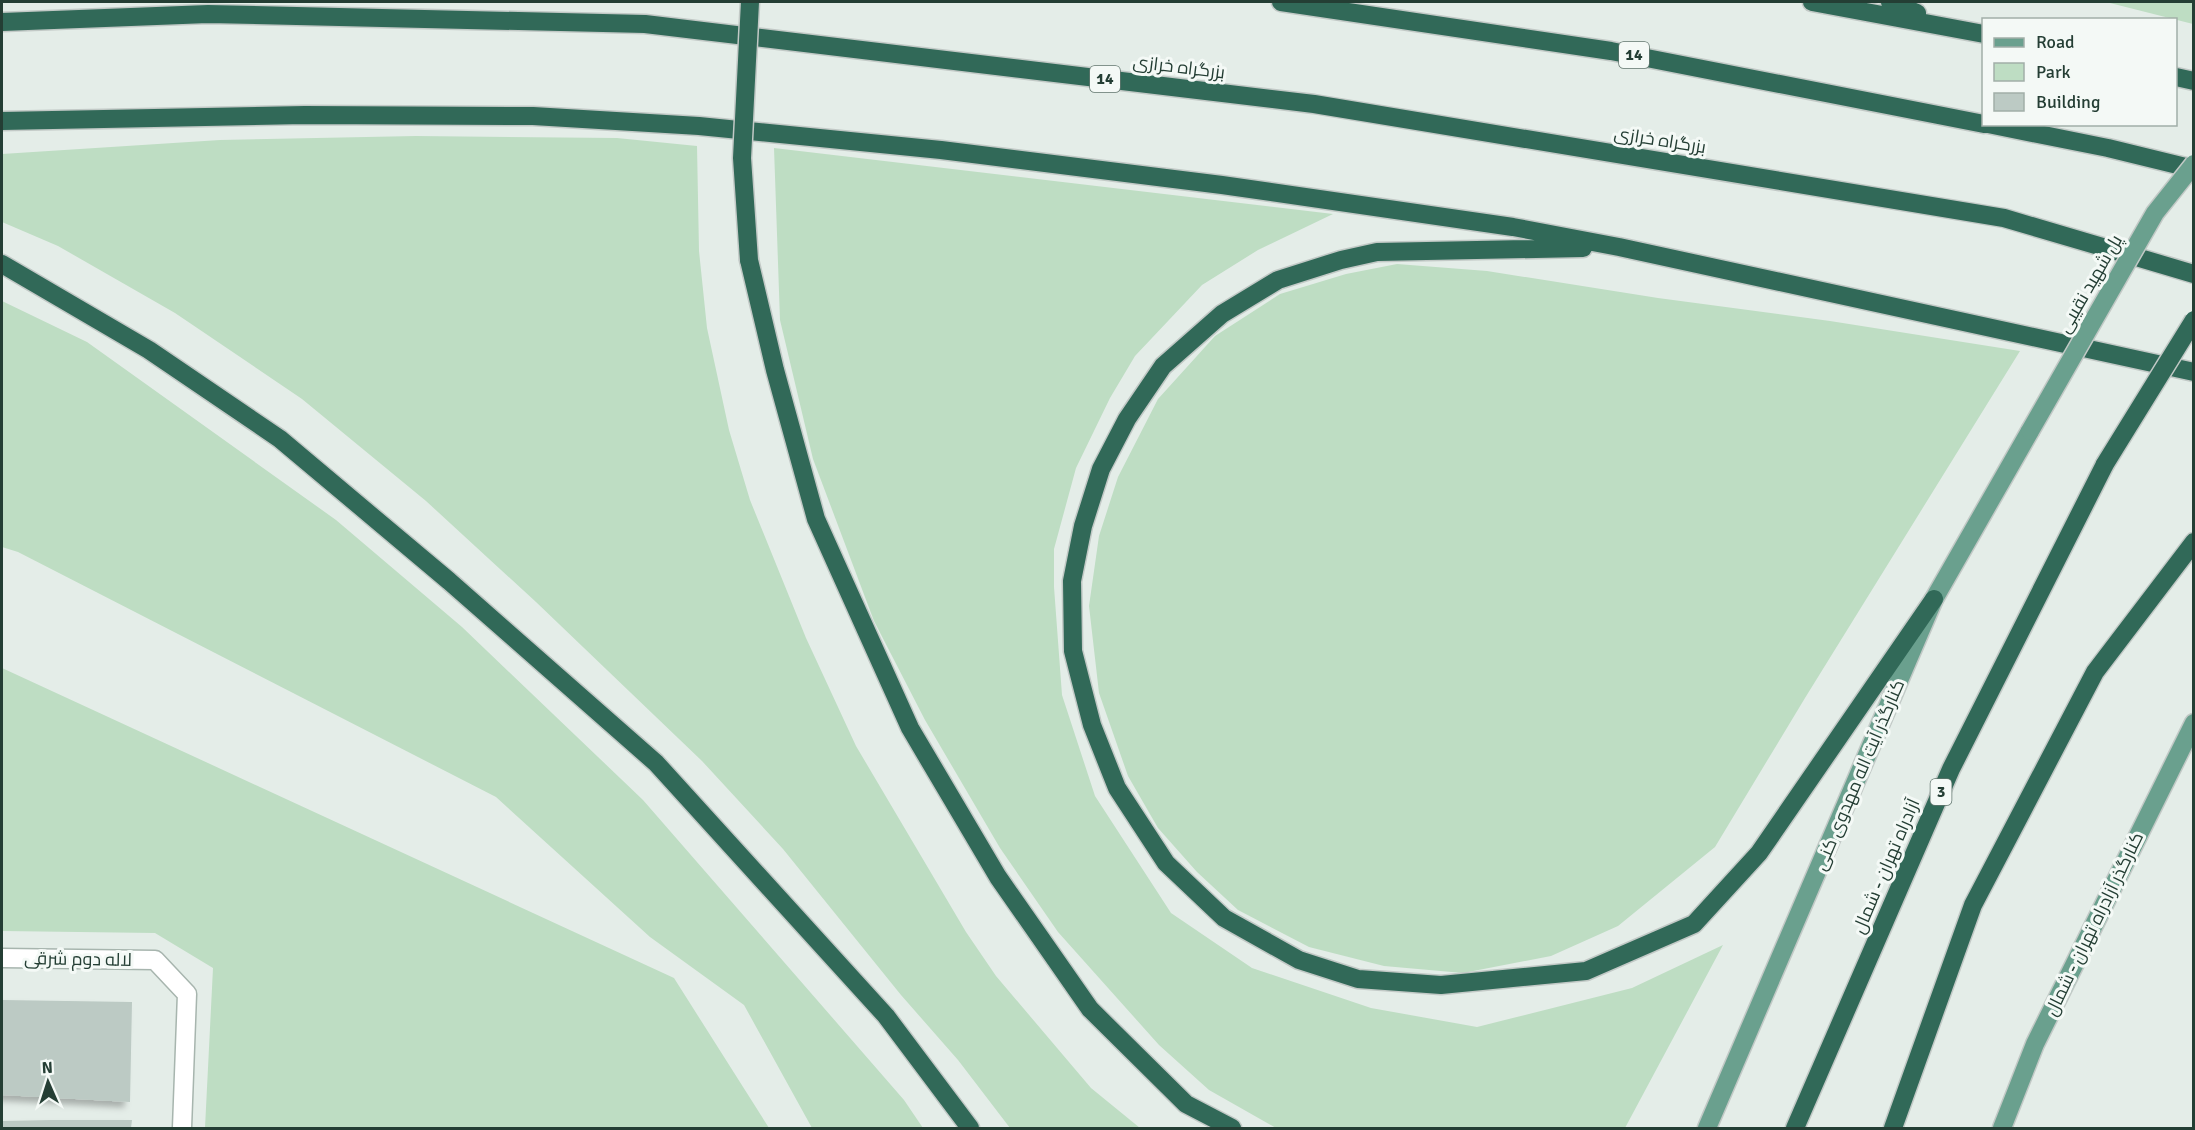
<svg xmlns="http://www.w3.org/2000/svg" width="2195" height="1130" font-family="Signika,Cairo,sans-serif">
<style>
.green{fill:#beddc3}
.building{fill:#bccac4;filter:url(#shadow)}
.lines{fill:none;stroke-linecap:round;stroke-linejoin:round}
.minor-casing{stroke:#a7b5ae;stroke-width:21}
.major-casing{stroke:#c2c9c6;stroke-width:21}
.highway-casing{stroke:#c2c9c6;stroke-width:21}
.minor{stroke:#fff;stroke-width:18}
.major{stroke:#6aa08e;stroke-width:18}
.highway{stroke:#316958;stroke-width:18}
.major-bridge-casing{stroke:#c2c9c6;stroke-width:21;stroke-linecap:butt}
.highway-bridge-casing{stroke:#c2c9c6;stroke-width:21;stroke-linecap:butt}
.major-bridge{stroke:#6aa08e;stroke-width:18}
.highway-bridge{stroke:#316958;stroke-width:18}
.labels{text-anchor:middle;dominant-baseline:central;stroke-width:6;stroke-linejoin:round;paint-order:stroke}
.shield{fill:#f4f9f6;stroke:#62766e;stroke-width:1.5}
.shield-label{font-size:16px;font-weight:bold;fill:#243e34}
.street-label{font-size:18px;fill:#243e34;stroke:#f4f9f6}
</style>
<defs>
<filter id="shadow"><feDropShadow dx="-5.5" dy="5.5" stdDeviation="3" flood-color="#0004"/></filter>
</defs>
<rect width="100%" height="100%" fill="#e4ede8"/>
<path class="green" d="M2106 2H2193V24Z
M416 136 617 138 697 146 699 251 707 328 729 430 750 500 806 638 856 746 966 932 996 976 1091 1088 1140 1128H1010L958 1060 901 995 783 849 702 761 536 602 426 501 302 399 175 313 58 246 2 222V154L220 140Z
M774 148 1333 214 1258 250 1202 285 1135 356 1110 398 1076 468 1054 549V587L1062 695 1095 796 1171 913 1252 968 1371 1008 1477 1027 1632 988 1723 945 1625 1128H1276L1209 1090 1159 1045 1058 932 1000 848 925 720 874 621 813 459 780 320Z
M1397 264 1487 271 1658 298 1830 321 2020 351 1805 698 1715 847 1618 926 1551 956 1463 973 1384 966 1309 947 1238 910 1197 872 1158 828 1128 776 1099 693 1089 606 1099 536 1118 477 1158 399 1215 336 1280 294 1346 274Z
M2 301 87 342 336 520 462 627 643 800 904 1100 923 1128H812L744 1005 650 937 496 797 18 552 2 547Z
M2 668 674 978 769 1128H205L213 968 155 933 2 931Z"/>
<path class="building" d="M2 1000 132 1002 130 1102 2 1095Z
M52 1120H132L131 1128H2V1121Z"/>
<g class="lines">
<defs>
<path id="minor" d="M2 958 155 960 187 994 182 1128"/>
<path id="major" d="M1707 1128 1934 599 2030 431
M2002 1128 2035 1044 2194 723"/>
<path id="highway" d="M1281 2 1611 51 1984 124
M1812 2 1984 34
M1890 2 1917 13
M2 22 208 14 645 24 1314 104 2004 218 2194 274
M2176 77 2194 81
M2 121 305 115 533 116 699 126 941 150 1222 185 1513 227 1619 247 2194 372
M1988 124 2108 148 2194 169
M1583 248 1377 252 1341 260 1278 280 1222 314 1163 366 1127 419 1101 469 1083 526 1072 581 1073 651 1092 725 1117 788 1166 863 1224 918 1299 960 1358 979 1441 985 1586 971 1694 924 1759 853 1934 599
M749 260 775 370 816 519 910 728 998 877 1090 1009 1186 1104 1232 1128
M2 264 149 350 280 439 449 581 656 763 886 1016 970 1128
M1795 1128 1951 769 2105 464
M1893 1128 1973 905 2095 672 2194 542"/>
</defs>
<use href="#minor" class="minor-casing"/>
<use href="#major" class="major-casing"/>
<use href="#highway" class="highway-casing"/>
<use href="#minor" class="minor"/>
<use href="#major" class="major"/>
<use href="#highway" class="highway"/>
<defs>
<path id="major-bridge" d="M2030 431 2155 213 2194 164"/>
<path id="highway-bridge" d="M749 260 742 158 750 2
M2105 464 2194 320"/>
</defs>
<use href="#major-bridge" class="major-bridge-casing"/>
<use href="#highway-bridge" class="highway-bridge-casing"/>
<use href="#major-bridge" class="major-bridge"/>
<use href="#highway-bridge" class="highway-bridge"/>
</g>
<g class="labels">
<g class="shield">
<rect x="1619" y="42" width="30" height="26" rx="4.5"/>
<rect x="1090" y="66" width="30" height="26" rx="4.5"/>
<rect x="1930.5" y="779" width="21" height="26" rx="4.5"/>
</g>
<g class="shield-label">
<text x="1634" y="55">14</text>
<text x="1105" y="79">14</text>
<text x="1941" y="792">3</text>
</g>
<g class="street-label">
<text transform="translate(1179 67) rotate(7)">بزرگراه خرازی</text>
<text transform="translate(1660 140) rotate(9)">بزرگراه خرازی</text>
<text transform="translate(2090 284) rotate(-60)">پل شهید نقیبی</text>
<text transform="translate(1859 775) rotate(-67)">کنارگذر آیت اله مهدوی کنی</text>
<text transform="translate(1886 866) rotate(-67)">آزادراه تهران - شمال</text>
<text transform="translate(2094 924) rotate(-64)">کنارگذر آزادراه تهران - شمال</text>
<text transform="translate(78 959) rotate(1)">لاله دوم شرقی</text>
</g>
</g>
<rect width="2195" height="1130" fill="none" stroke="#243e34" stroke-width="6"/>
<rect x="1982" y="18" width="195" height="108" fill="#f4f9f6" stroke="#a1aea8" stroke-width="1.5"/>
<rect x="1994" y="38" width="30" height="9" fill="#6aa08e" stroke="#a1aea8" stroke-width="1.5"/>
<text x="2036" y="48" font-size="18" fill="#243e34">Road</text>
<rect x="1994" y="63" width="30" height="18" fill="#beddc3" stroke="#a1aea8" stroke-width="1.5"/>
<text x="2036" y="78" font-size="18" fill="#243e34">Park</text>
<rect x="1994" y="93" width="30" height="18" fill="#bccac4" stroke="#a1aea8" stroke-width="1.5"/>
<text x="2036" y="108" font-size="18" fill="#243e34">Building</text>
<g transform="translate(48 1082) rotate(357)" stroke="#f4f9f6" stroke-width="4.5" paint-order="stroke">
<path d="M0-4.5L10 22L0 15L-10 22Z" fill="#243e34"/>
<text y="-9" font-size="16" font-weight="bold" text-anchor="middle" fill="#243e34">N</text>
</g>
</svg>
